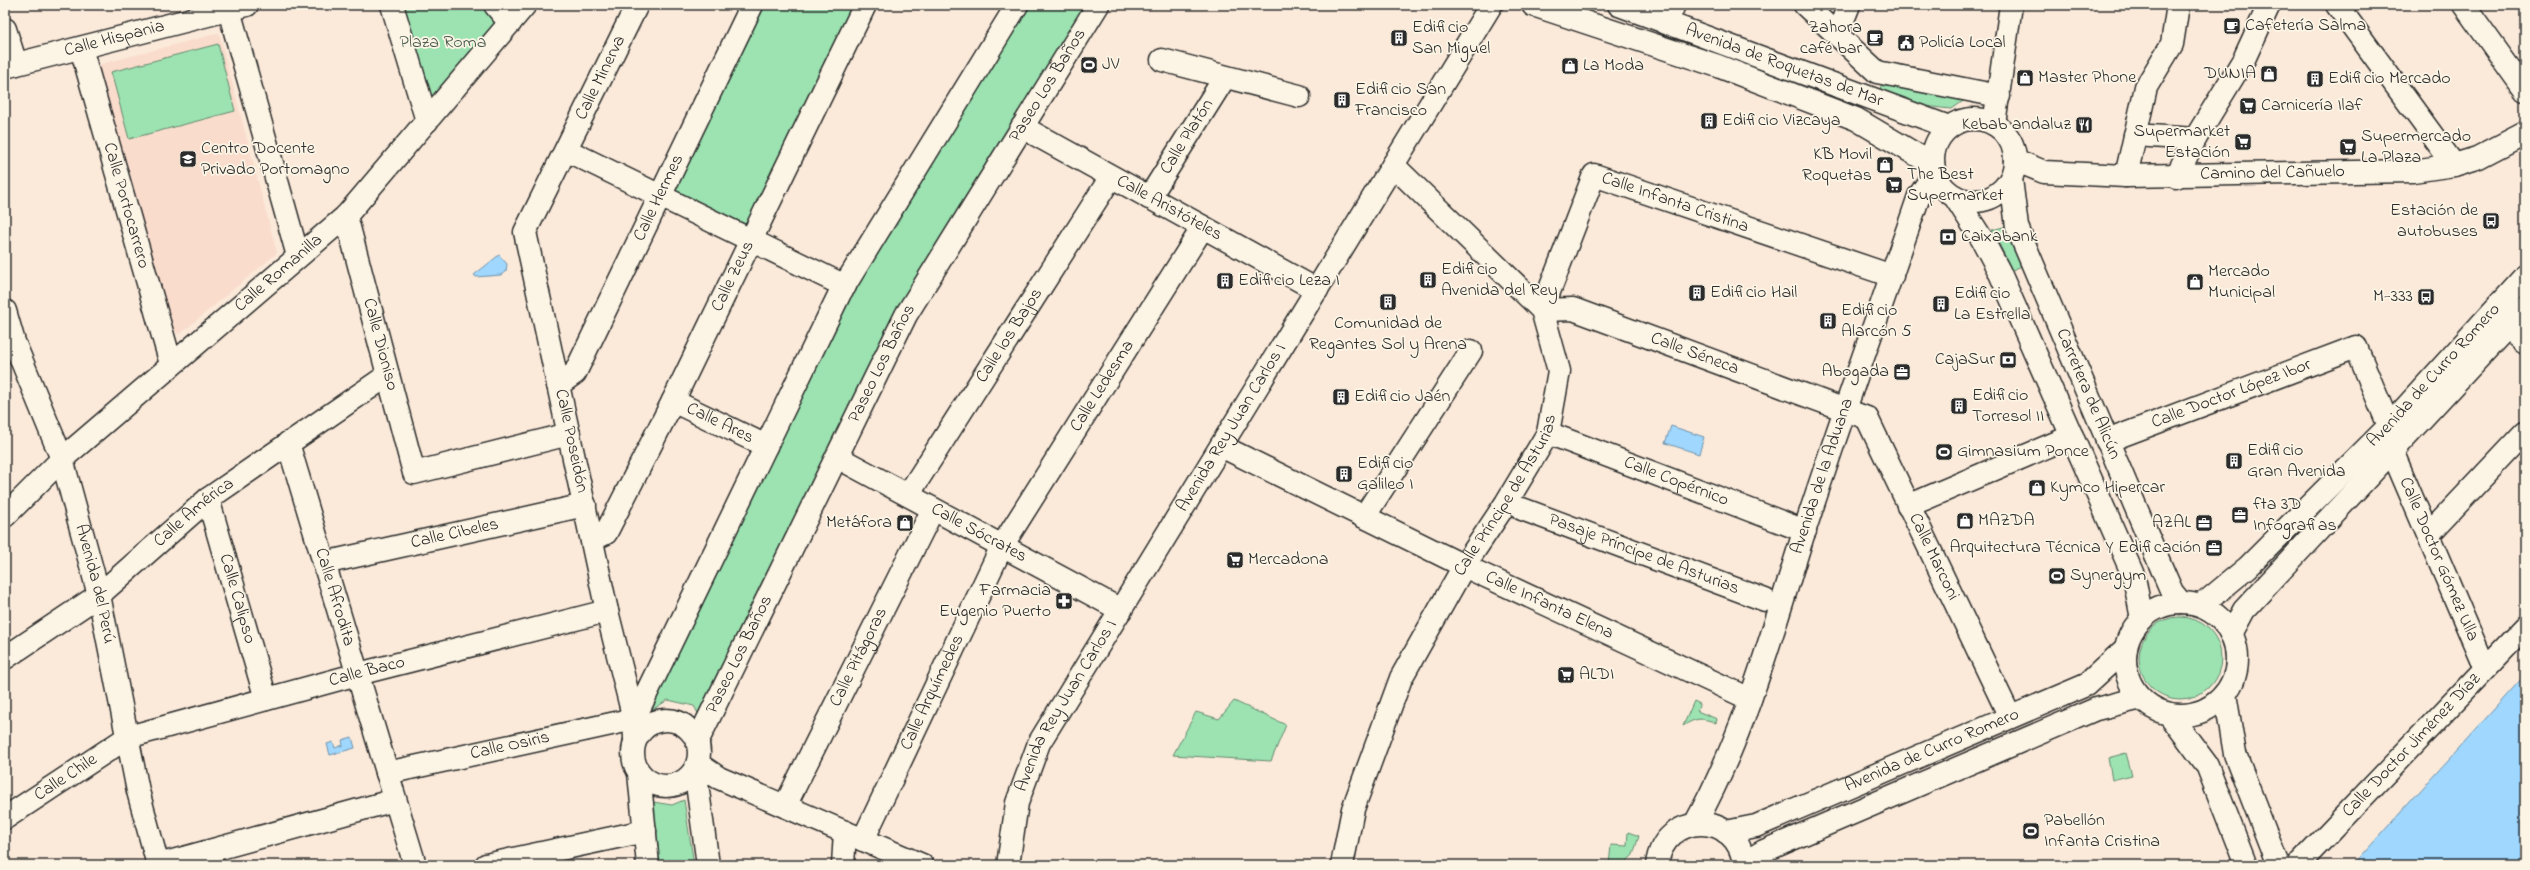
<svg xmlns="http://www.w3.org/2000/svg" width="2530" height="870" font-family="'Indie Flower',sans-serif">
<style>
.built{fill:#fadccc}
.green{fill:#9ce3b1;stroke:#64876e}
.water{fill:#9fd7fe;stroke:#7192aa}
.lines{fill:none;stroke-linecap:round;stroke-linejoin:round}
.minor-casing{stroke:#2b2b2b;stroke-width:25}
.major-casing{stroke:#2b2b2b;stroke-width:25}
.minor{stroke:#fcf5e5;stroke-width:22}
.major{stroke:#fcf5e5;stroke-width:22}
.labels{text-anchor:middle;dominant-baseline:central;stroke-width:3.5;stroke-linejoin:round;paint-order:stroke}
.poi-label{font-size:18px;fill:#2b2b2b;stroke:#fcf5e5;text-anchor:start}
.street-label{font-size:18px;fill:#2b2b2b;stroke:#fcf5e5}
.park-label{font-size:18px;fill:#47594c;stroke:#fcf5e5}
</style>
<rect width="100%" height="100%" fill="#fbeada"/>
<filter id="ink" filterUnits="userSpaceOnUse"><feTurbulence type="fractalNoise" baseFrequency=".025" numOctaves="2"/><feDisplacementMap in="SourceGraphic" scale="8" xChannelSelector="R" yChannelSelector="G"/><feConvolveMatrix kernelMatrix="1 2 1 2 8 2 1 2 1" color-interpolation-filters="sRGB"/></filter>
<g filter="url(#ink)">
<path class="built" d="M219 33 277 253 180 334 171 331 97 65Z"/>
<path class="green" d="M392 5H495L510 23 427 121Z
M752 5H865L751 241 660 196Z
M1025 5H1087L700 717 694 706 668 700 650 711 841 305Z
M218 44 235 111 129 139 111 72Z
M1882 84 1966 99 1952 109C1925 107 1904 102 1880 89Z
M2007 226 2022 266 2012 270 1992 230Z
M2139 658a41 41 0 1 1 82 0a41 41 0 1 1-82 0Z
M1234 701 1286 725 1271 761 1173 755 1196 712 1219 719Z
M1694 701 1700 704 1697 711 1717 719 1716 723C1702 717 1695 718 1683 726Z
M2126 753 2132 775 2112 780 2108 758Z
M684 800 694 865H660L653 802 672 805Z
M1628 832 1639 836 1633 855 1623 865H1609L1611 845 1627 846Z"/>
<path class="water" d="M499 255 507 264 506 271 501 275 476 277 474 275Z
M1671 426 1704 437 1699 454 1665 443Z
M2525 675V865H2353Z
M352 737 355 748 330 755 327 744 333 742 335 748 343 745 342 740Z"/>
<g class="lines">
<defs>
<g id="minor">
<path d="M392 5 427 121"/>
<path d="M495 5 510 23"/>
<path d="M1805 5 1877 72 1999 96"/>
<path d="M2337 5 2454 165"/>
<path d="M2464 5 2525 90"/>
<path d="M229 10 298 256"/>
<path d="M1666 23 1674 5"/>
<path d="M5 29 16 64"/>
<path d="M1837 35 1849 5"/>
<path id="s1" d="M81 48 171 364"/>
<path d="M1162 60 1299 96"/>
<path id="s2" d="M5 67 247 5"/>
<path d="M1994 124 2011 5"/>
<path id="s3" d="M1022 127 1317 290"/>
<path d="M2135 135 2195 139"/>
<path d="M566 150 845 286"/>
<path id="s4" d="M2015 160 2044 172 2126 176 2413 171 2454 165 2477 158 2525 133"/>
<path d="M2126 176 2146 87 2172 44 2178 5"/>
<path d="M2176 177 2195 139 2244 59 2269 5"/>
<path id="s5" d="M1149 198 1225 77"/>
<path id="s6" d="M346 216 414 473 569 434"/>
<path id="s7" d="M1892 276 1594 175 1542 310 1573 309 1867 418 2010 717"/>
<path id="s8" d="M5 311 14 342 62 459 99 595 138 791 158 865"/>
<path d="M2507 327 2525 342"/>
<path id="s9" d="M558 385 575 373 752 5"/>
<path id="s10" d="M673 401 766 446"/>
<path id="s11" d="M1548 433 1805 531"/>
<path id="s12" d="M2107 441 2356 347 2389 426"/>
<path id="s13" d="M288 443 415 865"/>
<path id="s14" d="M1221 446 1464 566 1750 699"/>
<path id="s15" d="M2392 451 2485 668"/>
<path id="s16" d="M837 457 1121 610"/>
<path id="s17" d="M908 495 1111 177"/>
<path id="s18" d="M208 499 266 699"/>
<path d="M1908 506 2072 436"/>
<path id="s19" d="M1522 509 1765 600"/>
<path id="s20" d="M5 516 62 459 346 216 525 5"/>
<path d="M1364 517 1471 351"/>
<path d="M2429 534 2525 432"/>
<path id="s21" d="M592 540 606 533 673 401 865 5"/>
<path id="s22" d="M324 563 585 505"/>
<path id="s23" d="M5 658 99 595 208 499 388 375"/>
<circle cx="666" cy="753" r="33"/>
<path id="s24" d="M635 739 634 719 607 611 525 232 637 5"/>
<path id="s25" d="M698 740 906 315 1098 5"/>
<path d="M698 764 719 778 922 865"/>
<path d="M695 769 708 865"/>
<path id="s26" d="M387 773 634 719 840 293 1017 5"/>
<path d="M639 773 648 865"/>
<path id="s27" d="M785 806 933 509"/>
<path id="s28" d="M5 818 128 737 358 674 607 611"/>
<path id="s29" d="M1695 824C1746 732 1773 629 1805 529 1841 418 1881 307 1919 196L1935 173"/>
<path id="s30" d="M1726 832 1756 826 2086 685 2126 648"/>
<path id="s31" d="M863 840 1002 546 1203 227"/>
<path d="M1744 863 1764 851 2096 709 2141 698"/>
<path d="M158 865 395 800"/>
<path d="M486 865 645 831"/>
<path d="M843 865 845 832"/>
<path id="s32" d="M1008 865 1017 803 1039 743 1491 5"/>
<path id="s33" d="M1342 865 1353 809 1401 678 1464 566 1506 503 1548 433 1559 371 1542 310 1393 165"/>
<path d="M1657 865C1663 811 1739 810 1744 865"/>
<path id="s34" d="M2298 865 2525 627"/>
</g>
<g id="major">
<path d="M1533 5 1718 66 1856 119 1932 164"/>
<path id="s35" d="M1619 5 1949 127"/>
<circle cx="1974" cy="160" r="41"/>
<path id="s36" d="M2011 179 2017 227 2162 569 2172 592 2181 603"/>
<path d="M1955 197 1982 239 1999 271 2134 577 2142 619"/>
<circle cx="2181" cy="659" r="56"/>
<path id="s37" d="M2201 606 2248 567 2389 426 2525 276"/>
<path d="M2231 634 2244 610 2525 308"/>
<path d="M2225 694 2235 754 2278 865"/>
<path d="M2169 714 2207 765 2246 865"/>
</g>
</defs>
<use href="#minor" class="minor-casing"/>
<use href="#major" class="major-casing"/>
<use href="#minor" class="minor"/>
<use href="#major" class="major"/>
</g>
</g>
<defs>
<symbol id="cafe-square" viewBox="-11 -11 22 22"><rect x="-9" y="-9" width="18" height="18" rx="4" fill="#2b2b2b" stroke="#fcf5e5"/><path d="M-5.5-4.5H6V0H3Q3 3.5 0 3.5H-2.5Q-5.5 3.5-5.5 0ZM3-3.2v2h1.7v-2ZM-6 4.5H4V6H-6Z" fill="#fff"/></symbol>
<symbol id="building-square" viewBox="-11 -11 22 22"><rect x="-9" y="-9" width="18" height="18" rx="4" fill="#2b2b2b" stroke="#fcf5e5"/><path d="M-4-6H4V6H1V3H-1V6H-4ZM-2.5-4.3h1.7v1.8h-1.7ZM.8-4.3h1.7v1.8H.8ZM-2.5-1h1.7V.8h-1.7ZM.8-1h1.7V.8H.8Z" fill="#fff"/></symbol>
<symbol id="civic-square" viewBox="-11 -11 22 22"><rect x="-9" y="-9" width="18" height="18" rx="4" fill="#2b2b2b" stroke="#fcf5e5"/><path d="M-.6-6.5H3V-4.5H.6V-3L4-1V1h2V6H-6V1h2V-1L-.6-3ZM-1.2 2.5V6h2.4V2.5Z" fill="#fff"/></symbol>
<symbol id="stadium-square" viewBox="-11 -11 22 22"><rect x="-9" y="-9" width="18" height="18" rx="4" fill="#2b2b2b" stroke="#fcf5e5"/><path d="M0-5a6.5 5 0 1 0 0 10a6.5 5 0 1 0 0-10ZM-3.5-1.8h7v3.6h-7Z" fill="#fff"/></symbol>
<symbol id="shop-square" viewBox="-11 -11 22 22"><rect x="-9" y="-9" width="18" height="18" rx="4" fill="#2b2b2b" stroke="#fcf5e5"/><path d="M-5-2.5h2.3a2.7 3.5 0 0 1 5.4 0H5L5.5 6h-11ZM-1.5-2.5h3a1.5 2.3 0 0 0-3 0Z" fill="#fff"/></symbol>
<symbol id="supermarket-square" viewBox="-11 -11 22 22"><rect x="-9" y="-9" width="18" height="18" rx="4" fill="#2b2b2b" stroke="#fcf5e5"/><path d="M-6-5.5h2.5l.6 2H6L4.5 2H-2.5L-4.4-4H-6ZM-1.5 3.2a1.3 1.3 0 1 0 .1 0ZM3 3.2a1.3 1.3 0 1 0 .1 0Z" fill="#fff"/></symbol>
<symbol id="restaurant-square" viewBox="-11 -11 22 22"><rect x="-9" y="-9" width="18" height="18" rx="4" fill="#2b2b2b" stroke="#fcf5e5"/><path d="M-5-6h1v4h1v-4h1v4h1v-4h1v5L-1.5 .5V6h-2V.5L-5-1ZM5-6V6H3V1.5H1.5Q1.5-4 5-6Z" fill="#fff"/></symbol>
<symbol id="university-square" viewBox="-11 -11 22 22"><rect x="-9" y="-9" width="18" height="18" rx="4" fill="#2b2b2b" stroke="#fcf5e5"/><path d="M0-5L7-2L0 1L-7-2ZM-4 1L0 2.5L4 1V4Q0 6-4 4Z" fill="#fff"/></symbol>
<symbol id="bus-square" viewBox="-11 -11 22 22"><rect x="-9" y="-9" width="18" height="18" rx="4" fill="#2b2b2b" stroke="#fcf5e5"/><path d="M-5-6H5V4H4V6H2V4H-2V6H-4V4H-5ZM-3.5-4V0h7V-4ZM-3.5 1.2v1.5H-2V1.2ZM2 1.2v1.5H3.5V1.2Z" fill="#fff"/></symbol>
<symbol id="bank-square" viewBox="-11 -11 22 22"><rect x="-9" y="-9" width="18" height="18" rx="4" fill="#2b2b2b" stroke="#fcf5e5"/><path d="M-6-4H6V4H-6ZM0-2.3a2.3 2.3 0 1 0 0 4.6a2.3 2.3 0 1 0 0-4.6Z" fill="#fff"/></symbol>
<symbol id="office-square" viewBox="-11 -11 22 22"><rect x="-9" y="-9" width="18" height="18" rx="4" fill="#2b2b2b" stroke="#fcf5e5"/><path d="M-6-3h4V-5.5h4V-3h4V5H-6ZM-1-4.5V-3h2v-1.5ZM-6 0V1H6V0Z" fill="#fff"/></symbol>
<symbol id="pharmacy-square" viewBox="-11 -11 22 22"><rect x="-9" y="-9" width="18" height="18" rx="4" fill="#2b2b2b" stroke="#fcf5e5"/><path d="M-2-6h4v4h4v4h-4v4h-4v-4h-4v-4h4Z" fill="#fff"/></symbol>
</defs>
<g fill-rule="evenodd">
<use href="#cafe-square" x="2222" y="16" width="20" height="20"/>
<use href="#building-square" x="1389" y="28" width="20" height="20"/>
<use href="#cafe-square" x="1865" y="28" width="20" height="20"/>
<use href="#civic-square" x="1896" y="33" width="20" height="20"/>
<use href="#stadium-square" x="1079" y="55" width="20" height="20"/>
<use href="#shop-square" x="1560" y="56" width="20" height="20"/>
<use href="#shop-square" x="2259" y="64" width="20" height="20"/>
<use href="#shop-square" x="2015" y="68" width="20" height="20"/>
<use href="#building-square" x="2305" y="69" width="20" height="20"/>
<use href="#building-square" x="1332" y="90" width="20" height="20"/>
<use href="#supermarket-square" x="2238" y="96" width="20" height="20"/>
<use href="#building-square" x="1699" y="111" width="20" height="20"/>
<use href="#restaurant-square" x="2074" y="115" width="20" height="20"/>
<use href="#supermarket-square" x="2233" y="132" width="20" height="20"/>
<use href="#supermarket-square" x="2338" y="137" width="20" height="20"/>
<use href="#university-square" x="178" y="149" width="20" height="20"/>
<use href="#shop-square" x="1875" y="155" width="20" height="20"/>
<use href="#supermarket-square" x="1884" y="175" width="20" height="20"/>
<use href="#bus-square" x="2481" y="211" width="20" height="20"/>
<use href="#bank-square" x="1938" y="227" width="20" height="20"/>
<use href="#building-square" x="1418" y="270" width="20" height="20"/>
<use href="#building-square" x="1215" y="271" width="20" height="20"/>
<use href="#shop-square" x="2185" y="272" width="20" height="20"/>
<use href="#building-square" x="1687" y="283" width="20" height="20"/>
<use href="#bus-square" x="2416" y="287" width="20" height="20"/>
<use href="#building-square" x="1378" y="292" width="20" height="20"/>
<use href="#building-square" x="1931" y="294" width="20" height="20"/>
<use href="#building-square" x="1818" y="311" width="20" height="20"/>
<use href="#bank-square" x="1998" y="350" width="20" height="20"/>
<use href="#office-square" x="1892" y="362" width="20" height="20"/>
<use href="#building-square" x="1331" y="387" width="20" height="20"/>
<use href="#building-square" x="1949" y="396" width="20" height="20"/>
<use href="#stadium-square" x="1934" y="442" width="20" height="20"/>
<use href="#building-square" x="2224" y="451" width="20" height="20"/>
<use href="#building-square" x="1334" y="464" width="20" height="20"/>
<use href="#shop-square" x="2027" y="478" width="20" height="20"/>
<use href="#office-square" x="2230" y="505" width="20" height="20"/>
<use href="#shop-square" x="1955" y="511" width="20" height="20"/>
<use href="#shop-square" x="895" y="513" width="20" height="20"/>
<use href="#office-square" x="2194" y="513" width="20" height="20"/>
<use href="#office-square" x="2204" y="538" width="20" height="20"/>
<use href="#supermarket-square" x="1225" y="550" width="20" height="20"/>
<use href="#stadium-square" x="2047" y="566" width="20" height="20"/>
<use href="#pharmacy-square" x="1054" y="591" width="20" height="20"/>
<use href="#supermarket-square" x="1556" y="665" width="20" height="20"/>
<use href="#stadium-square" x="2021" y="821" width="20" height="20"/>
</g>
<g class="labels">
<g class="poi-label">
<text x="2245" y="26">Cafetería Salma</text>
<text x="1412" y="28">Edificio<tspan x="1412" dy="21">San Miguel</tspan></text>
<text x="1862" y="28" text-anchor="end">Zahora<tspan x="1862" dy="21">café bar</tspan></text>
<text x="1919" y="43">Policía Local</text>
<text x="1102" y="65">JV</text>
<text x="1583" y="66">La Moda</text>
<text x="2256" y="74" text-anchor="end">DUNIA</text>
<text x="2038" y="78">Master Phone</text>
<text x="2328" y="79">Edificio Mercado</text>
<text x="1355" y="90">Edificio San<tspan x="1355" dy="21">Francisco</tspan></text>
<text x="2261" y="106">Carnicería Ilaf</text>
<text x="1722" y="121">Edificio Vizcaya</text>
<text x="2071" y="125" text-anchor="end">Kebab andaluz</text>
<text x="2230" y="132" text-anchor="end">Supermarket<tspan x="2230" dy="21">Estación</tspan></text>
<text x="2361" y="137">Supermercado<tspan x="2361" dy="21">La Plaza</tspan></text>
<text x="201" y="149">Centro Docente<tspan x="201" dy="21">Privado Portomagno</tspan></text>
<text x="1872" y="155" text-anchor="end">KB Movil<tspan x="1872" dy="21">Roquetas</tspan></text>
<text x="1907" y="175">The Best<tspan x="1907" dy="21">Supermarket</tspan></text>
<text x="2478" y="211" text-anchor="end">Estación de<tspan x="2478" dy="21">autobuses</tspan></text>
<text x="1961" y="237">Caixabank</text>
<text x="1441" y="270">Edificio<tspan x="1441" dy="21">Avenida del Rey</tspan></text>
<text x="2208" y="272">Mercado<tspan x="2208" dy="21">Municipal</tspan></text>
<text x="1238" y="281">Edificio Leza I</text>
<text x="1710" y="293">Edificio Hail</text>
<text x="1954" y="294">Edificio<tspan x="1954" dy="21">La Estrella</tspan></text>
<text x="2413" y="297" text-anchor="end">M-333</text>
<text x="1841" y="311">Edificio<tspan x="1841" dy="21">Alarcón 5</tspan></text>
<text x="1388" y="324" text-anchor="middle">Comunidad de<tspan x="1388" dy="21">Regantes Sol y Arena</tspan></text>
<text x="1995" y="360" text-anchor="end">CajaSur</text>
<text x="1889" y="372" text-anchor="end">Abogada</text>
<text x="1972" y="396">Edificio<tspan x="1972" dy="21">Torresol II</tspan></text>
<text x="1354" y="397">Edificio Jaén</text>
<text x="2247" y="451">Edificio<tspan x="2247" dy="21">Gran Avenida</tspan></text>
<text x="1957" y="452">Gimnasium Ponce</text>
<text x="1357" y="464">Edificio<tspan x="1357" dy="21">Galileo I</tspan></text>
<text x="2050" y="488">Kymco Hipercar</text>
<text x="2253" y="505">fta 3D<tspan x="2253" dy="21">Infografias</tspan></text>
<text x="1978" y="521">MAZDA</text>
<text x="892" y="523" text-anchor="end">Metáfora</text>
<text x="2191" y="523" text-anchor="end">AZAL</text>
<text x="2201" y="548" text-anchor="end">Arquitectura Técnica Y Edificación</text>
<text x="1248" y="560">Mercadona</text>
<text x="2070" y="576">Synergym</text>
<text x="1051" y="591" text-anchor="end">Farmacia<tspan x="1051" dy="21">Eugenio Puerto</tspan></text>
<text x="1579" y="675">ALDI</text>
<text x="2044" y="821">Pabellón<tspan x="2044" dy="21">Infanta Cristina</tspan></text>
</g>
<g class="street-label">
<text stroke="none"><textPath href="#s2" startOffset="113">Calle Hispania</textPath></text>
<text stroke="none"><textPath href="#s35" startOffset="176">Avenida de Roquetas de Mar</textPath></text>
<text stroke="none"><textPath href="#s24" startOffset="691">Calle Minerva</textPath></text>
<text stroke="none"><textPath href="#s25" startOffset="743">Paseo Los Baños</textPath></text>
<text stroke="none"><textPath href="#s5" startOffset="72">Calle Platón</textPath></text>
<text stroke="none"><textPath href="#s4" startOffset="260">Camino del Cañuelo</textPath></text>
<text stroke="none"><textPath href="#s9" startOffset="215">Calle Hermes</textPath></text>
<text transform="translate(1675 203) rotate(19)">Calle Infanta Cristina</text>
<text stroke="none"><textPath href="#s1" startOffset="164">Calle Portocarrero</textPath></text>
<text stroke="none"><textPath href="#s3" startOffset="168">Calle Aristóteles</textPath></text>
<text stroke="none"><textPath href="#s20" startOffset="366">Calle Romanilla</textPath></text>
<text stroke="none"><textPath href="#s21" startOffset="302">Calle Zeus</textPath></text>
<text stroke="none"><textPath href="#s17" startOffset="189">Calle los Bajos</textPath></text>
<text stroke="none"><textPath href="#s6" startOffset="133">Calle Dioniso</textPath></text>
<text stroke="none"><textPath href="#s7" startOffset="620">Calle Séneca</textPath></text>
<text stroke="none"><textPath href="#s25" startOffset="419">Paseo Los Baños</textPath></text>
<text stroke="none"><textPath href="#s37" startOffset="328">Avenida de Curro Romero</textPath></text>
<text stroke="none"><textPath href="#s31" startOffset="514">Calle Ledesma</textPath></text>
<text stroke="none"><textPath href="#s36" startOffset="230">Carretera de Alicún</textPath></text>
<text stroke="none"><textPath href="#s12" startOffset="133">Calle Doctor López Ibor</textPath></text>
<text stroke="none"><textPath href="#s10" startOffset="52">Calle Ares</textPath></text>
<text stroke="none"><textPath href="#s32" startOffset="496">Avenida Rey Juan Carlos I</textPath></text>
<text transform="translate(571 441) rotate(78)">Calle Poseidón</text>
<text stroke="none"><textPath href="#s29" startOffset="371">Avenida de la Aduana</textPath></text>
<text stroke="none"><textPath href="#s11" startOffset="137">Calle Copérnico</textPath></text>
<text stroke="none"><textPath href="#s33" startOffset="408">Calle Príncipe de Asturias</textPath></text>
<text stroke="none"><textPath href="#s23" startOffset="239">Calle América</textPath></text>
<text stroke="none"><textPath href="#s22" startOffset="134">Calle Cibeles</textPath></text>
<text stroke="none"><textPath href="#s16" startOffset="161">Calle Sócrates</textPath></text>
<text stroke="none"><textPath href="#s19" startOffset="130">Pasaje Príncipe de Asturias</textPath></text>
<text stroke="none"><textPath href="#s7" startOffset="958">Calle Marconi</textPath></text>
<text stroke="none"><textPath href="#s15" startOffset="118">Calle Doctor Gómez Ulla</textPath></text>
<text stroke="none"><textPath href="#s8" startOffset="288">Avenida del Perú</textPath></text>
<text stroke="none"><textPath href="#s13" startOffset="161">Calle Afrodita</textPath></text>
<text stroke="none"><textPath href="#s18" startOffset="104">Calle Calipso</textPath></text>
<text stroke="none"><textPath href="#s14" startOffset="365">Calle Infanta Elena</textPath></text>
<text stroke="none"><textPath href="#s25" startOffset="95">Paseo Los Baños</textPath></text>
<text stroke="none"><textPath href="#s27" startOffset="166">Calle Pitágoras</textPath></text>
<text stroke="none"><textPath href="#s28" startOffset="395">Calle Baco</textPath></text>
<text stroke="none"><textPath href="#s31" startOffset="163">Calle Arquímedes</textPath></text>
<text stroke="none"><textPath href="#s32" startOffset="172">Avenida Rey Juan Carlos I</textPath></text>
<text stroke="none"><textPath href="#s26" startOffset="126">Calle Osiris</textPath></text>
<text stroke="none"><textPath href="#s34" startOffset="165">Calle Doctor Jiménez Díaz</textPath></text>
<text stroke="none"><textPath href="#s30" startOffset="222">Avenida de Curro Romero</textPath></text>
<text stroke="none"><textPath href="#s28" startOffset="73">Calle Chile</textPath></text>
</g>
<g class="park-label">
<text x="443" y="43">Plaza Roma</text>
</g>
</g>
<rect width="2530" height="870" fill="none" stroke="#fcf5e5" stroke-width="20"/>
<rect x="10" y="10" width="2510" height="850" fill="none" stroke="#2b2b2b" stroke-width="1.5" filter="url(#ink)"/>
</svg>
